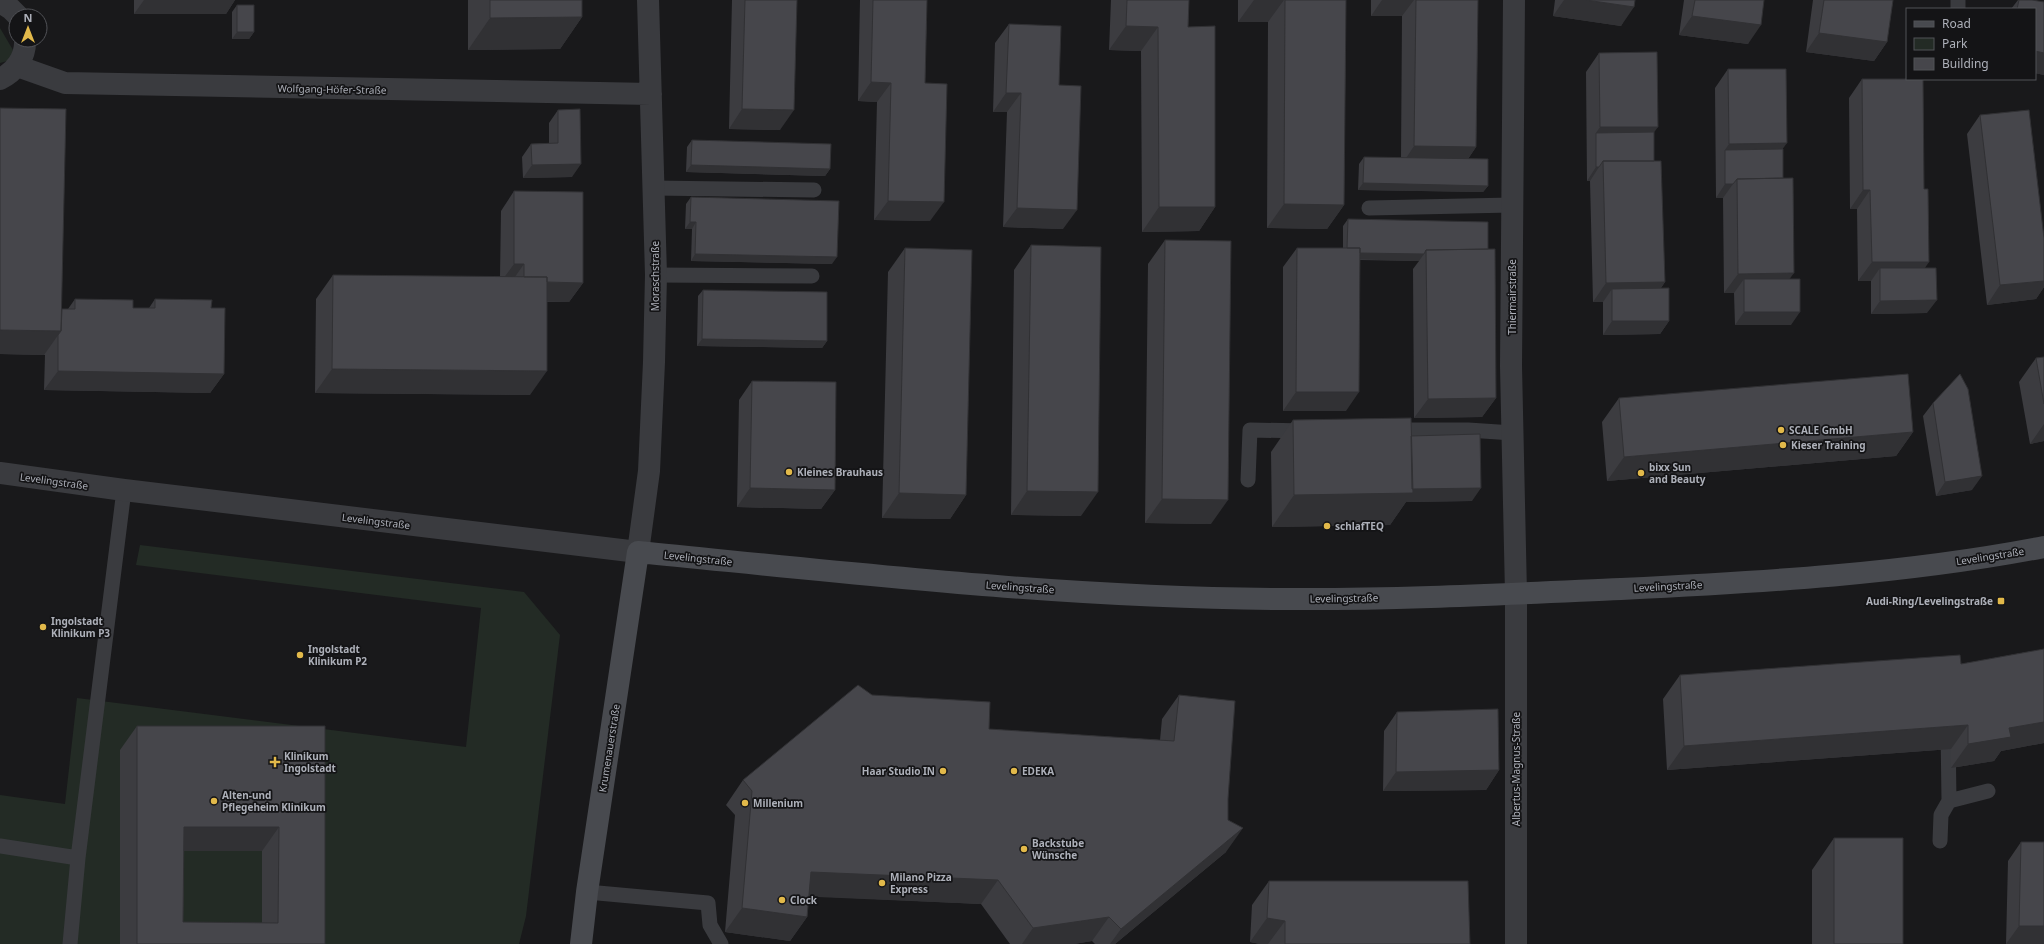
<svg xmlns="http://www.w3.org/2000/svg" width="2044" height="944" font-family="'Noto Sans',sans-serif">
<style>
.green{fill:#232b25}
.lines{fill:none;stroke-linecap:round;stroke-linejoin:round}
.lane{stroke:#3a3b3f;stroke-width:15}
.street{stroke:#3a3b3f;stroke-width:22}
.secondary{stroke:#484a4f;stroke-width:22}
.wall{fill:#3c3c40;fill-rule:evenodd}
.shaded-wall{fill:#313134}
.building{fill:#46464b;stroke:#313134;fill-rule:evenodd}
.poi-dot{fill:#e2b94a;stroke:#141416;stroke-width:1.5}
.labels{text-anchor:middle;dominant-baseline:central;stroke-width:3.5;stroke-linejoin:round;paint-order:stroke}
.street-label{font-size:10px;fill:#adb0b9;stroke:#141416}
.poi-label{font-size:10px;font-weight:bold;fill:#adb0b9;stroke:#141416;text-anchor:start}
</style>
<rect width="100%" height="100%" fill="#19191b"/>
<path class="green" d="M0 28 13 50 11 60 0 63Z
M140 545 524 592 560 635 526 916 519 944H0V795L65 804 77 698 466 747 481 608 136 565Z"/>
<g class="lines">
<path class="lane" d="M1958 9V0
M653 188 814 190
M1369 208 1512 205
M656 275 812 276
M1392 430H1468L1513 433
M1248 480 1250 430 1306 431
M1949 801 1988 791
M1940 841 1941 815 1949 801 1948 728
M0 846 78 858
M587 892 708 903 710 925 721 944
M70 944 78 858 124 490"/>
<path class="street" d="M1514 0 1511 366 1516 594V944
M0 2 11 9 18 16
M17 66 65 83 651 94
M0 79C15 72 26 57 25 40
M0 473 124 490 638 552 649 471 654 362 656 275 648 0"/>
<path class="secondary" d="M581 944 587 892 638 552C852 573 1066 598 1281 599 1394 600 1508 594 1621 589 1763 582 1905 574 2044 547"/>
</g>
<path class="wall" d="M134 0H235L226 14H134Z
M468 0H582V17L560 49 468 50Z
M732 0H797L780 130 729 129Z
M860 0H927L925 83 930 221 874 220 877 102 858 101Z
M1111 0H1189L1188 27 1215 207 1199 231 1142 232 1141 51 1109 50Z
M1238 0H1346L1344 205 1327 229 1267 228 1268 22H1238Z
M1371 0H1478L1476 147 1468 159 1488 186 1483 192 1358 190 1359 164 1364 157 1401 158 1402 16H1371Z
M1555 0H1635L1621 26 1553 16Z
M1684 0H1764L1748 44 1679 35Z
M1813 0H1893L1887 42 1874 61 1806 52Z
M2018 0H2032L2044 2V75L2035 73V9H2011Z
M237 5 254 32 249 39H232V12Z
M1009 24 1059 85 1063 229 1003 227 1007 112H993L995 43Z
M1599 53 1654 132V161L1665 282 1661 288 1669 321 1660 334 1603 335V302H1593L1590 181H1587L1586 72Z
M1728 69 1783 149V178L1789 279 1791 325H1735L1734 293H1724L1723 198H1716L1715 88Z
M1862 79 1924 189 1925 268 1927 313 1871 314V281H1858L1857 209H1850L1849 98Z
M0 108 62 309H68L75 299 133 308H149L155 299 211 308 224 374 210 393 44 390 45 355 0 354Z
M558 110 572 177 523 178 522 157 531 144 549 143V123Z
M1980 115 2044 238V287L2036 299 1987 305 1967 134Z
M692 140 830 169 825 176 686 172 687 147Z
M514 191 583 283 569 302H547L530 395 315 393 316 299 333 275 500 277 501 211Z
M691 197 832 264 691 261 692 229H685L686 204Z
M1348 219 1488 249 1496 398 1482 417 1414 418 1413 269 1419 261 1360 260 1346 411H1283V267L1297 248H1343V226Z
M1165 240 1211 524 1145 523 1148 264Z
M1031 245 1081 516 1011 515 1014 270Z
M905 248 966 495 950 519 882 518 888 272Z
M703 290 827 341 822 348 697 346 698 296Z
M2044 357V441L2030 444 2019 382 2036 358Z
M752 381 835 490 821 509 737 507 739 400Z
M1619 398 1913 432 1896 456 1607 481 1602 422Z
M1933 403 1972 490 1936 496 1923 416Z
M1293 420 1411 436 1472 501 1406 502 1390 525 1272 527 1271 452Z
M2044 649V743L2001 751 1994 761 1951 768V749L1667 770 1663 699 1680 675 1961 664Z
M872 695 989 729 1160 740 1162 719 1179 695 1228 799 1226 852 1115 944H1095L1092 941 1074 944H1010L981 904 809 896 807 917 790 941 725 932 735 815 726 805 743 780Z
M1397 712 1499 770 1486 790 1383 791 1384 731Z
M137 726H325V944H120V750ZM184 851H262V923L183 922Z
M1834 838 1903 944H1812V870Z
M2021 842 2044 944H2006L2008 861Z
M1269 881 1470 944H1260L1250 942 1252 905Z"/>
<path class="shaded-wall" d="M144 0H235L226 14H134Z
M1254 0H1284L1268 22H1238Z
M1382 0H1414L1402 16H1371Z
M1564 0H1586L1634 7 1621 26 1553 16Z
M1692 16 1761 25 1748 44 1679 35Z
M582 17 560 49 468 50 490 18Z
M1126 26 1158 27 1141 51 1109 50Z
M237 32H254L249 39H232Z
M1819 33 1887 42 1874 61 1806 52Z
M2035 51 2044 53V75L2035 73Z
M871 82 891 83 877 102 858 101Z
M1006 93H1021L1007 112H993Z
M742 109 794 110 780 130 729 129Z
M1600 127H1658L1644 146 1596 133Z
M1787 143 1773 162 1725 150 1729 144Z
M1414 146 1476 147 1463 166H1401Z
M581 164 572 177 523 178 532 165Z
M691 165 830 169 825 176 686 172Z
M1596 167H1599L1590 181H1587Z
M1363 183 1488 186 1483 192 1358 190Z
M1725 184H1733L1723 198H1716Z
M1863 190H1870L1857 209H1850Z
M888 201 944 202 930 221 874 220Z
M1284 204 1344 205 1327 229 1267 228Z
M1159 207H1215L1199 231 1142 232Z
M1017 208 1077 210 1063 229 1003 227Z
M690 222H696L692 229H685Z
M1347 253 1424 254 1419 261 1343 259Z
M695 254 837 257 832 264 691 261Z
M1872 262H1929L1916 281 1880 268 1871 281H1858Z
M514 264H524L510 284 500 283Z
M1794 273 1780 292 1744 279 1734 293H1724L1738 274Z
M2044 281V287L2036 299 1987 305 2000 285Z
M524 282 583 283 569 302 510 301Z
M1665 282 1651 301 1612 289 1603 302H1593L1606 283Z
M1937 300 1927 313 1871 314 1880 301Z
M1744 312H1800L1791 325H1735Z
M1612 321H1669L1660 334 1603 335Z
M0 330 61 331 44 355 0 354Z
M702 339 827 341 822 348 697 346Z
M332 369 547 371 530 395 315 393Z
M58 371 224 374 210 393 44 390Z
M1296 392H1359L1346 411H1283Z
M1496 398 1482 417 1414 418 1428 399Z
M2044 424V441L2030 444Z
M1913 432 1896 456 1607 481 1624 457Z
M1982 476 1972 490 1936 496 1945 482Z
M750 488 835 490 821 509 737 507Z
M1481 488 1472 501 1406 502 1390 525 1272 527 1294 495 1399 489Z
M1027 491 1098 492 1081 516 1011 515Z
M899 493 966 495 950 519 882 518Z
M1162 499 1228 500 1211 524 1145 523Z
M2044 722V743L2001 751 1994 761 1951 768 1968 744 2009 728Z
M1968 725 1951 749 1667 770 1684 746Z
M1499 770 1486 790 1383 791 1396 772Z
M184 827H279L262 851H167Z
M1243 828 1226 852 1115 944H1110L1121 929Z
M811 872 998 880 981 904 794 896Z
M742 908 807 917 790 941 725 932Z
M1109 917 1092 941 1074 944H1022L1033 928Z
M1267 918 1285 921 1268 944H1260L1250 942Z
M2019 926H2044V944H2006Z"/>
<path class="building" d="M490 0H582V17L490 18Z
M745 0H797L794 110 742 109Z
M873 0H927L925 83 947 84 944 202 888 201 891 83 871 82Z
M1127 0H1189L1188 27 1215 26V207H1159L1158 27 1126 26Z
M1285 0H1346L1344 205 1284 204Z
M1416 0H1478L1476 147 1414 146Z
M1586 0H1635L1634 7Z
M1695 0H1764L1761 25 1692 16Z
M1824 0H1893L1887 42 1819 33Z
M2019 0H2032L2044 2V53L2035 51V9H2017Z
M237 5H254V32H237Z
M1009 24 1061 26 1059 85 1081 86 1077 210 1017 208 1021 93H1006Z
M1657 52 1658 127H1600L1599 53Z
M1728 69H1786L1787 143 1729 144Z
M1862 79H1923L1924 189H1928L1929 262H1872L1870 190H1863Z
M0 108 66 109 61 331 0 330Z
M580 109 581 164 532 165 531 144 558 143V110Z
M2029 110 2044 238V281L2000 285 1980 115Z
M1654 132V161H1603L1599 167H1596V133Z
M692 140 831 144 830 169 691 165Z
M1783 149V178L1737 179 1733 184H1725V150Z
M1364 157 1488 159V186L1363 183Z
M1603 161H1661L1665 282 1606 283Z
M1793 178 1794 273 1738 274 1737 179Z
M514 191 583 192V283L547 282V277H524V264H514Z
M691 197 839 201 837 257 695 254 696 222H690Z
M1348 219 1488 222V249L1426 250 1424 254 1360 253V248H1347Z
M1165 240 1231 241 1228 500 1162 499Z
M1031 245 1101 247 1098 492 1027 491Z
M905 248 972 250 966 495 899 493Z
M1297 248H1360L1359 392H1296Z
M1495 249 1496 398 1428 399 1426 250Z
M1880 268H1936L1937 300 1880 301Z
M333 275 547 277V371L332 369Z
M1744 279H1800V312H1744Z
M1669 288V321H1612V289Z
M703 290 827 292V341L702 339Z
M75 299 133 300V308H155V299L212 300 211 308H225L224 374 58 371V335L61 331 62 309H75Z
M2044 357V404L2036 358Z
M1908 374 1913 432 1624 457 1619 398Z
M1960 374 1968 389 1982 476 1945 482 1933 403Z
M752 381 836 382 835 490 750 488Z
M1411 418 1413 493 1294 495 1293 420Z
M1480 434 1481 488 1412 489 1411 436Z
M2044 649V722L2009 728 2011 737 1968 744V725L1684 746 1680 675 1960 655 1961 664Z
M858 685 872 695 990 702 989 729 1174 741 1179 695 1235 701 1228 799V820L1243 828 1121 929 1109 917 1033 928 998 880 811 872 807 917 742 908 752 791 743 780Z
M1498 709 1499 770 1396 772 1397 712Z
M137 726H325V944H137ZM184 827H279L278 923 183 922Z
M1834 838H1903V944H1834Z
M2021 842H2044V926H2019Z
M1269 881H1468L1470 944H1285V921L1267 918Z"/>
<g class="poi-dot">
<circle cx="1781" cy="430" r="4"/>
<circle cx="1783" cy="445" r="4"/>
<circle cx="789" cy="472" r="4"/>
<circle cx="1641" cy="473" r="4"/>
<circle cx="1327" cy="526" r="4"/>
<rect x="1997" y="597" width="8" height="8" rx="2"/>
<circle cx="43" cy="627" r="4"/>
<circle cx="300" cy="655" r="4"/>
<path d="M273 756h4v4h4v4h-4v4h-4v-4h-4v-4h4z"/>
<circle cx="943" cy="771" r="4"/>
<circle cx="1014" cy="771" r="4"/>
<circle cx="214" cy="801" r="4"/>
<circle cx="745" cy="803" r="4"/>
<circle cx="1024" cy="849" r="4"/>
<circle cx="882" cy="883" r="4"/>
<circle cx="782" cy="900" r="4"/>
</g>
<g class="labels">
<g class="street-label">
<text transform="translate(332 89) rotate(1)">Wolfgang-Höfer-Straße</text>
<text transform="translate(655 276) rotate(-90)">Moraschstraße</text>
<text transform="translate(1512 297) rotate(-90)">Thiermairstraße</text>
<text transform="translate(54 481) rotate(8)">Levelingstraße</text>
<text transform="translate(376 521) rotate(7)">Levelingstraße</text>
<text transform="translate(1990 556) rotate(-9)">Levelingstraße</text>
<text transform="translate(698 558) rotate(6)">Levelingstraße</text>
<text transform="translate(1668 586) rotate(-3)">Levelingstraße</text>
<text transform="translate(1020 587) rotate(4)">Levelingstraße</text>
<text transform="translate(1344 598) rotate(-1)">Levelingstraße</text>
<text transform="translate(609 748) rotate(-81)">Krumenauerstraße</text>
<text transform="translate(1516 769) rotate(-90)">Albertus-Magnus-Straße</text>
</g>
<g class="poi-label">
<text x="1789" y="430">SCALE GmbH</text>
<text x="1791" y="445">Kieser Training</text>
<text x="1649" y="467">bixx Sun<tspan x="1649" dy="12">and Beauty</tspan></text>
<text x="797" y="472">Kleines Brauhaus</text>
<text x="1335" y="526">schlafTEQ</text>
<text x="1993" y="601" text-anchor="end">Audi-Ring/Levelingstraße</text>
<text x="51" y="621">Ingolstadt<tspan x="51" dy="12">Klinikum P3</tspan></text>
<text x="308" y="649">Ingolstadt<tspan x="308" dy="12">Klinikum P2</tspan></text>
<text x="284" y="756">Klinikum<tspan x="284" dy="12">Ingolstadt</tspan></text>
<text x="935" y="771" text-anchor="end">Haar Studio IN</text>
<text x="1022" y="771">EDEKA</text>
<text x="222" y="795">Alten-und<tspan x="222" dy="12">Pflegeheim Klinikum</tspan></text>
<text x="753" y="803">Millenium</text>
<text x="1032" y="843">Backstube<tspan x="1032" dy="12">Wünsche</tspan></text>
<text x="890" y="877">Milano Pizza<tspan x="890" dy="12">Express</tspan></text>
<text x="790" y="900">Clock</text>
</g>
</g>
<rect x="1906" y="8" width="130" height="72" fill="#141416" stroke="#515257"/>
<rect x="1914" y="21" width="20" height="6" fill="#484a4f" stroke="#515257"/>
<text x="1942" y="28" font-size="12" fill="#adb0b9">Road</text>
<rect x="1914" y="38" width="20" height="12" fill="#232b25" stroke="#515257"/>
<text x="1942" y="48" font-size="12" fill="#adb0b9">Park</text>
<rect x="1914" y="58" width="20" height="12" fill="#46464b" stroke="#515257"/>
<text x="1942" y="68" font-size="12" fill="#adb0b9">Building</text>
<g transform="translate(28 28)"><circle r="19" fill="#141416" stroke="#515257"/>
<path d="M0-3L7 15L0 10L-7 15Z" fill="#e2b94a"/>
<text y="-6" font-size="11" font-weight="bold" text-anchor="middle" fill="#adb0b9">N</text>
</g>
</svg>
